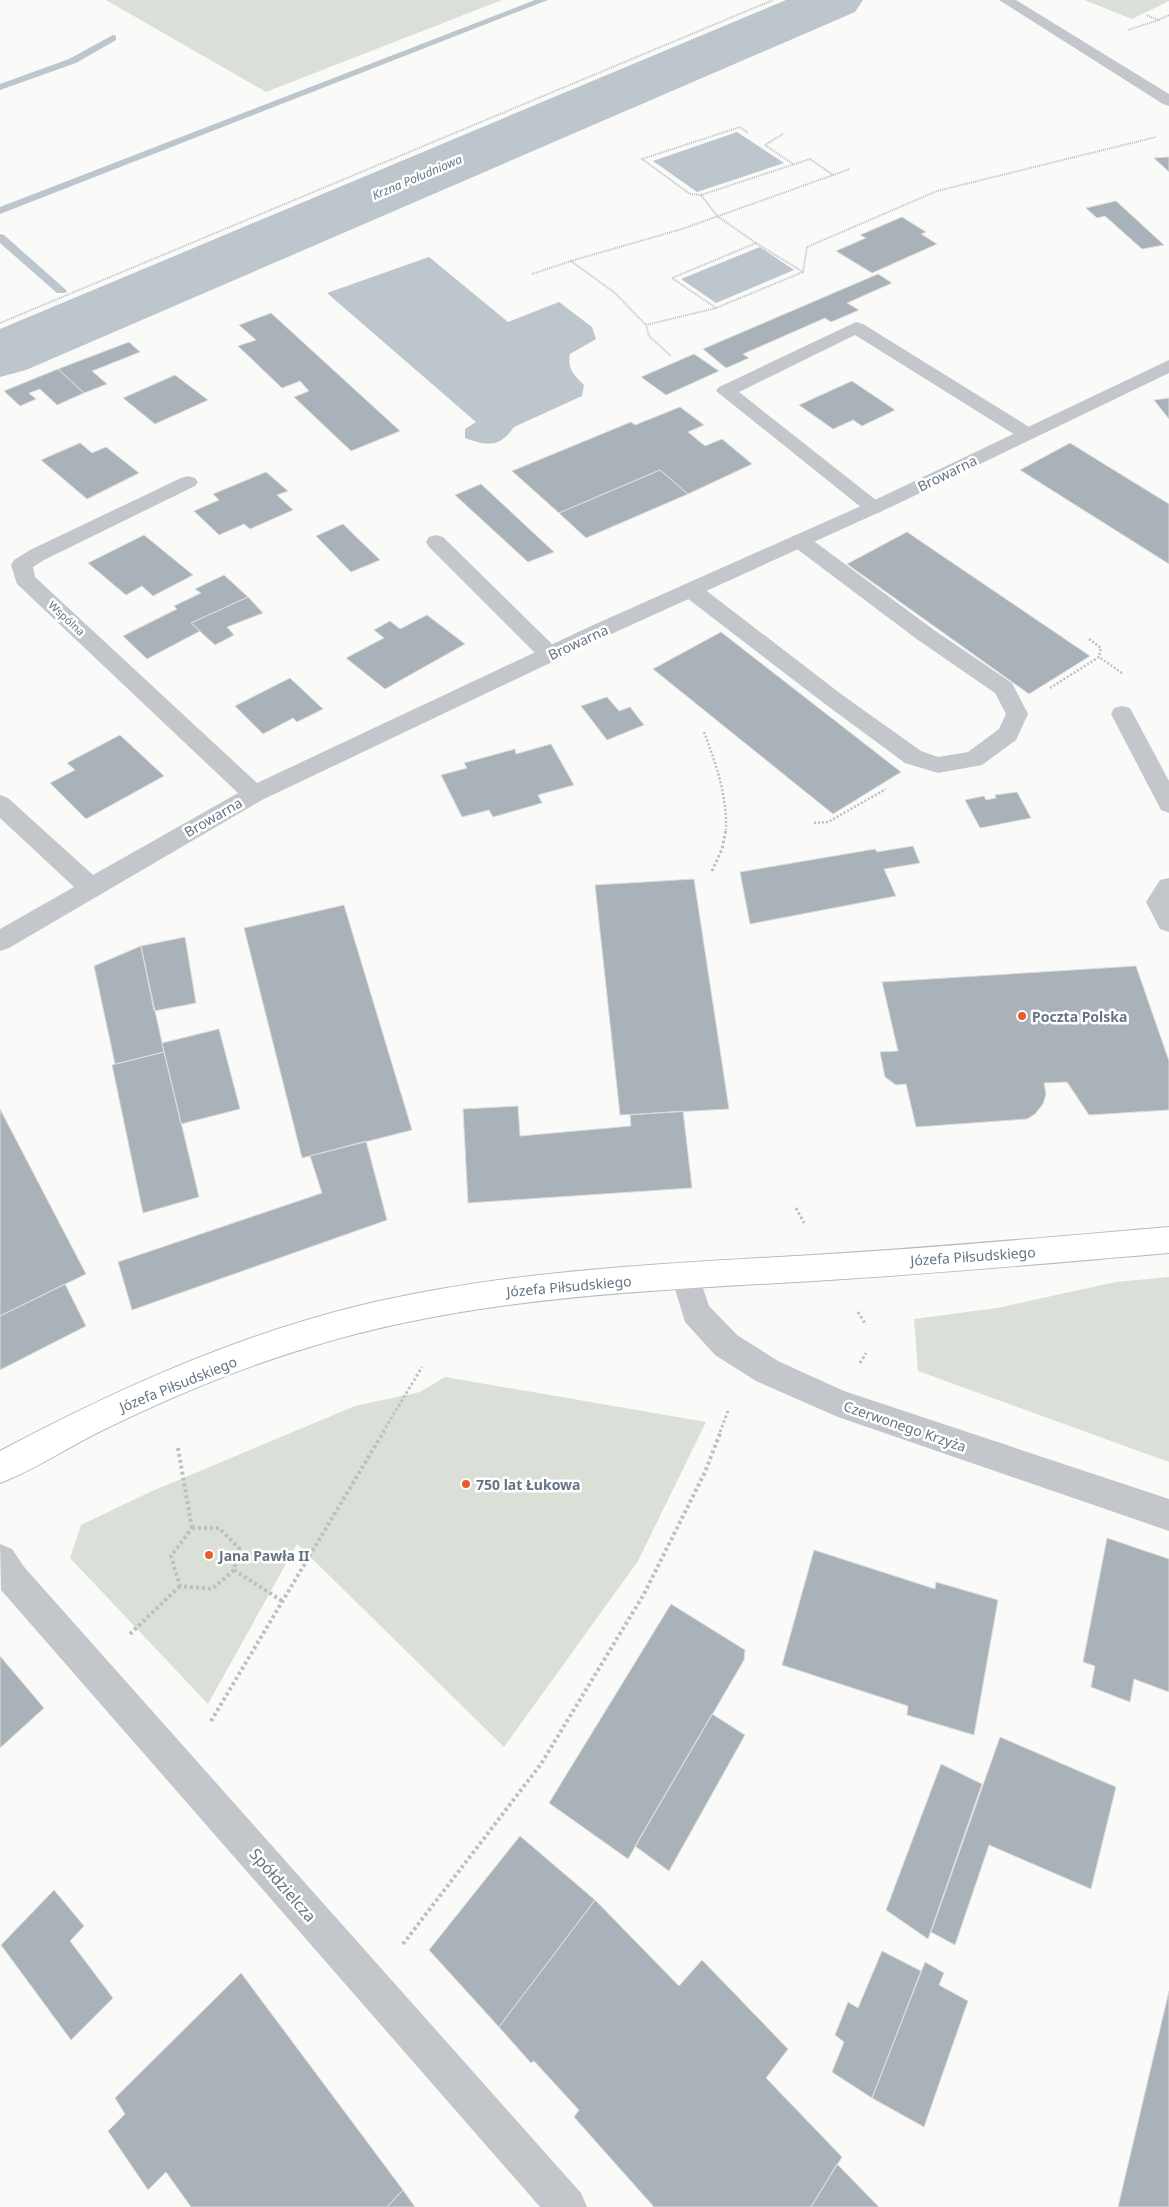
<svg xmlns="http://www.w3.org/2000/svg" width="1169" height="2207" font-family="'Noto Sans',sans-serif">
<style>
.green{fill:#dadfd7}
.water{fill:#bcc6cc}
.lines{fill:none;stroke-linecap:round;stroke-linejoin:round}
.stream{fill:#bcc6cc;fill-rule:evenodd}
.river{fill:#bcc6cc;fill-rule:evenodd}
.building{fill:#aab2b9;stroke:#dcdcda}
.secondary-casing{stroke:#b6bbc0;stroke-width:2}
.path-far3{stroke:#bdc0c3;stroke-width:2;stroke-dasharray:1 1;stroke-linecap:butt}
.path-far2{stroke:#bdc0c3;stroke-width:2.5;stroke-dasharray:2 2;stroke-linecap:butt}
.path-far1{stroke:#bdc0c3;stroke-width:3;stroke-dasharray:2.5 2.5;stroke-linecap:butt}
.path{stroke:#bdc0c3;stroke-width:4;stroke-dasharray:3 3;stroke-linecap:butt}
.lane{fill:#c3c7cc;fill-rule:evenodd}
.street{fill:#c3c7cc;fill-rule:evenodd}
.secondary{fill:#fff;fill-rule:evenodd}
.poi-dot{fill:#e55e2d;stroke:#fff;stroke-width:2}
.labels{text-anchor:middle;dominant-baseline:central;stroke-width:5;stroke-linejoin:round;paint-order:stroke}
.far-street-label{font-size:11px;fill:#657483;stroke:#fff}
.far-water-label{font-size:12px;font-style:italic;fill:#657a83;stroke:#fff}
.street-label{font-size:14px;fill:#657483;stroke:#fff}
.poi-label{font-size:14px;font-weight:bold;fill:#657483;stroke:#fff;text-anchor:start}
.near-street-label{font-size:16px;fill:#657483;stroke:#fff}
</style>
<rect width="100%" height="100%" fill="#fafaf8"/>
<path class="green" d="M106 0H502L266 92Z
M1084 0H1169V1L1132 19Z
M1169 1277V1462L918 1371 914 1319 997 1308 1116 1282Z
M445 1377 706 1422 638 1561 504 1747 297 1544 208 1704 70 1558 81 1525 150 1492 355 1406 420 1392Z"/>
<path class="water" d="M737 132 784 163 697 192 653 161Z
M760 247 794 270 716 303 681 279Z
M429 257 508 322 559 302 592 327 596 339 570 354C567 369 574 375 584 385L582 396 514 427C499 448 487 446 465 438V429L476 422 327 293Z"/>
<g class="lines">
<path class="stream" d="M535 0H548L0 214V207Z
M113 35 116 36V40L76 63 0 90V84L69 59Z
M0 234 4 235 65 289 67 291 65 293H57L0 243Z
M85 307 89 308 97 316 95 318H87L79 310 81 308Z"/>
<path class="river" d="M786 0H863L855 12 26 370 0 377V329Z"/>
</g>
<path class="building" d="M1169 157V172L1154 158Z
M1116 201 1164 245 1142 249 1105 216 1097 218 1086 208Z
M902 217 926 232 921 234 937 244 872 273 836 251 866 238 860 235Z
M878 274 892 283 847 303 859 310 831 322 825 318 743 354 749 358 726 368 703 349Z
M271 313 400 431 351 451 294 397 309 391 300 381 282 388 238 346 256 340 239 325Z
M129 342 140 352 92 371 107 384 84 393 58 369Z
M694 354 719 371 666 395 641 377Z
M58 369 84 393 57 405 40 389 29 393 36 399 20 406 4 391Z
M175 375 208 400 155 424 123 398Z
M852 381 895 410 862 426 853 420 833 429 799 405Z
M1169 398V419L1154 400Z
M680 407 704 425 688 432 705 446 722 439 752 464 688 494 660 470 559 513 512 471 631 422 635 425Z
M80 443 92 453 106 447 139 473 87 499 41 460Z
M1070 443 1169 504V564L1020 470Z
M660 470 688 494 586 538 559 513Z
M266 472 288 491 277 495 293 510 250 529 244 524 219 535 194 511 219 500 213 494Z
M481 484 554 552 528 562 455 495Z
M343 524 380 560 351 572 316 536Z
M907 532 1090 656 1029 694 847 564Z
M144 535 193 575 153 596 142 586 126 595 88 563Z
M224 575 248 597 191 623 200 631 147 659 123 636 177 609 174 606 201 593 195 589Z
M248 597 263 613 227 627 234 635 215 645 191 623Z
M427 615 465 644 385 689 346 658 384 638 374 630 390 621 400 629Z
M721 632 901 772 833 814 653 669Z
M290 678 323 709 297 722 293 718 263 734 235 706Z
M607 697 619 711 630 707 644 725 607 740 581 706Z
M120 735 164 776 86 819 50 783 75 770 67 763Z
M551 744 574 785 538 795 542 803 493 817 489 810 462 817 441 775 467 768 464 763 515 749 516 754Z
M1017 792 1031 818 980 828 965 800 984 796 986 800 996 798 995 795Z
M913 846 920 863 884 869 896 896 750 924 740 872 875 849 877 852Z
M694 879 729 1109 620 1115 595 885Z
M344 905 412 1130 302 1158 244 928Z
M185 937 196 1003 154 1011 141 946Z
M141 946 164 1052 115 1064 94 966Z
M1136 966 1169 1061V1110L1089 1115 1067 1082 1044 1083 1046 1094 1043 1104 1035 1114 1027 1119 916 1127 906 1084 896 1085 885 1077 880 1052 898 1051 882 982Z
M219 1029 240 1109 181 1124 162 1043Z
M164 1052 199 1197 143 1213 112 1065Z
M518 1106 520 1136 631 1126 630 1115 683 1111 692 1188 468 1203 463 1109Z
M0 1109 86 1274 0 1316Z
M366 1141 387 1220 132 1310 118 1262 322 1193 310 1156Z
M65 1284 86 1326 0 1370V1316Z
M1107 1538 1169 1559V1692L1134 1679 1130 1702 1091 1687 1095 1666 1083 1662Z
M814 1550 935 1589 936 1582 998 1600 974 1735 907 1715 908 1706 782 1665Z
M671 1604 745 1650 744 1660 628 1859 549 1803Z
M0 1656 44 1708 0 1748Z
M712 1714 745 1735 669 1871 635 1846Z
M1000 1737 1116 1787 1091 1889 989 1845 955 1945 931 1932Z
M941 1764 982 1784 928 1939 886 1910Z
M520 1836 595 1900 499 2027 429 1950Z
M54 1890 84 1926 70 1941 113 1998 71 2040 1 1945Z
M595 1900 679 1986 702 1960 788 2049 766 2078 842 2157 811 2207H654L574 2117 579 2110 534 2061 531 2063 499 2027Z
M882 1951 921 1971 872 2098 832 2072 844 2042 835 2035 848 2002 858 2008Z
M925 1962 944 1973 939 1985 968 2001 924 2127 872 2098Z
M241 1973 403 2190 387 2207H191L166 2172 148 2190 108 2131 125 2114 115 2098Z
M1169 1991V2207H1118Z
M837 2164 879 2207H811Z
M403 2190 415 2207H387Z"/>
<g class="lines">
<defs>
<path id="secondary" d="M1169 1227V1253C1050 1263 932 1274 813 1281 644 1291 472 1297 310 1347 236 1369 166 1399 97 1433 65 1449 34 1470 0 1483V1451C113 1391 232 1337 358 1306 507 1270 661 1264 813 1255 932 1248 1051 1237 1169 1227Z"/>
</defs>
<use href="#secondary" class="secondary-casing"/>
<path class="path-far3" d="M1159 20 1169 15
M1128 30 1159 20 1146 15
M783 134 765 145 793 164
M701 195 690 194 642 159 740 127 748 133
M756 243 803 272
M571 261 682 229 850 169
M532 274 571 261 615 293 646 325 649 336 671 356
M716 308 803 272 807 247 937 191 1156 137
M0 323 773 0
M646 325 716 308 672 278 756 243 717 216 701 195 810 159 833 175
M0 338 803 0"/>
<path class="path-far2" d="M1089 639 1101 648 1099 657
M1050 688 1099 657 1122 673
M704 732C716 764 727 795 726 830
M814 823 828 822 886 789"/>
<path class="path-far1" d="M712 871 722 849 726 829
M796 1208 804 1223
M858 1312 866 1325
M860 1363 866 1353
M383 1432 422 1367
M720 1432 728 1411"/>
<path class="path" d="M178 1448 192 1528
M192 1528H219L239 1548 234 1570 212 1589 180 1586 171 1556Z
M234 1570 282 1601
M130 1634 180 1586
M211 1721 384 1431
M403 1944 541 1764 644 1594 705 1472 721 1431"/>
<path class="lane" d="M856 322 863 324 1034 430 1037 434 1034 438 1027 440 1020 438 855 335 739 392 881 504 884 508 881 512 874 514 867 512 716 391 719 387Z
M800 534 807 536 934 630 1012 683 1028 714 1016 740 982 765 938 773 905 763 825 704 683 595 680 590 683 585 691 583 699 585 841 694 921 751 938 757 968 752 999 729 1006 714 995 693 918 640 793 546 790 541 793 536Z
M436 535 443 537 558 650 561 655 558 660 550 662 542 660 429 547 426 542 429 537Z
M1122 706 1130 708 1169 781V813L1161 810 1111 714 1114 708Z
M1169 878V932L1160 929 1146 902 1160 880Z"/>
<path class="street" d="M999 0H1016L1169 94V106L1163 104Z
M1169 360V373L893 506 607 636 262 800 9 948 0 951V929L74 887 0 818V795L8 798 93 875 238 793 17 584 11 565 14 560 30 550 181 478 188 476 195 478 198 482 195 486 44 560 33 567 35 577 257 783 591 626 879 498Z
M686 1263 696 1267 709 1306 737 1335 778 1361 844 1391 1169 1499V1531L838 1417 756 1381 715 1355 685 1322 671 1276 676 1267Z
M0 1544 12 1549 25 1568 581 2193 587 2207H540L1 1590Z"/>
<use href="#secondary" class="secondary"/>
</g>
<g class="poi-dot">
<circle cx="1022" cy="1016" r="5"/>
<circle cx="466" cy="1484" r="5"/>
<circle cx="209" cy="1555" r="5"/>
</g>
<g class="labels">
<g class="far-street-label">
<text transform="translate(67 618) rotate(43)">Wspólna</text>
</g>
<g class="far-water-label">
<text transform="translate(417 177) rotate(-23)">Krzna Południowa</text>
</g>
<g class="street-label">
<text transform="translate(947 473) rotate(-26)">Browarna</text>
<text transform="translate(578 642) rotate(-25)">Browarna</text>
<text transform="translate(213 817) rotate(-30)">Browarna</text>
<text transform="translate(973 1256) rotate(-4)">Józefa Piłsudskiego</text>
<text transform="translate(569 1286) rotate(-5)">Józefa Piłsudskiego</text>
<text transform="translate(178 1384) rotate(-22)">Józefa Piłsudskiego</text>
<text transform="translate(905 1426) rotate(19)">Czerwonego Krzyża</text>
</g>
<g class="poi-label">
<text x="1032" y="1016">Poczta Polska</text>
<text x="476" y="1484">750 lat Łukowa</text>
<text x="219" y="1555">Jana Pawła II</text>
</g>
<g class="near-street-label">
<text transform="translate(283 1885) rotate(49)">Spółdzielcza</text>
</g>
</g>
</svg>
